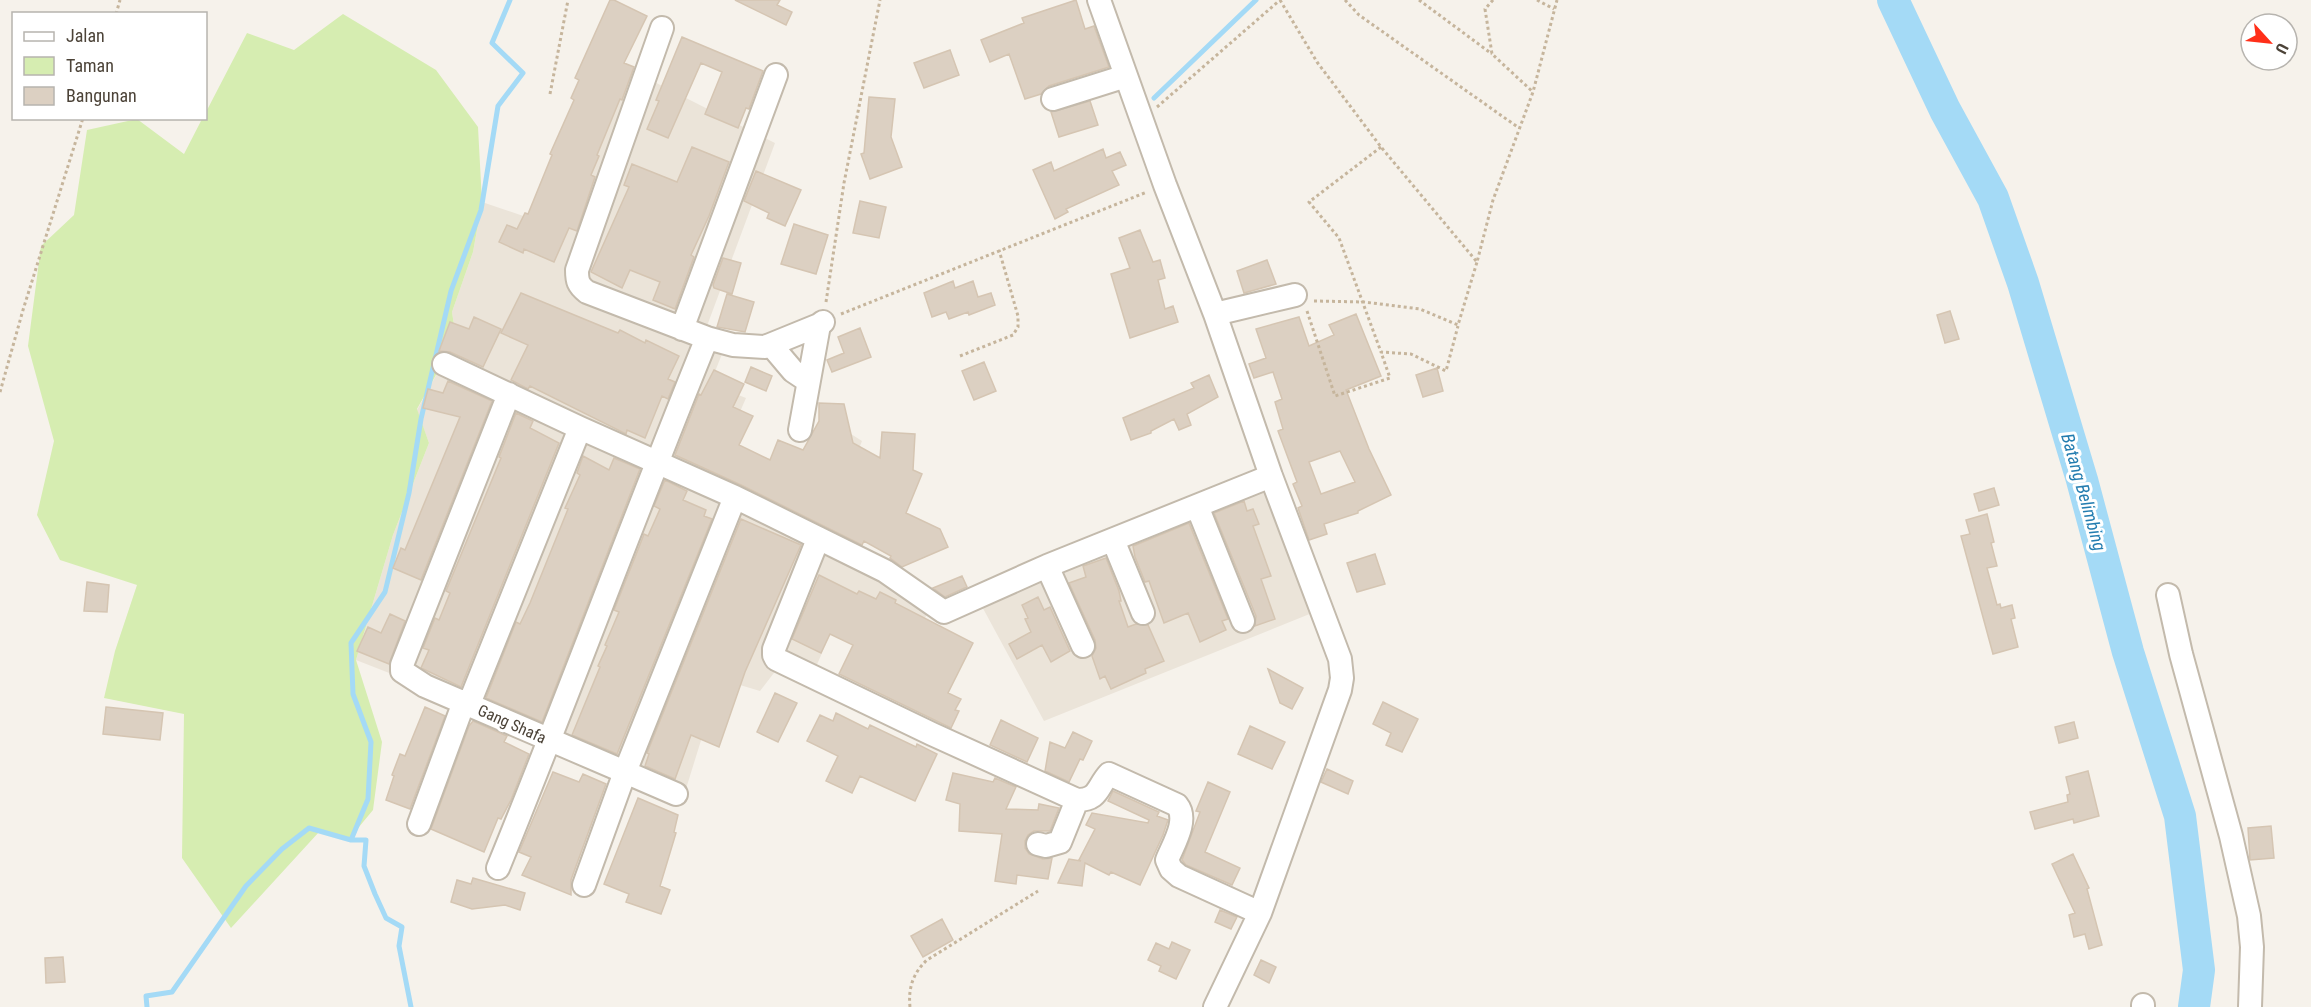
<svg xmlns="http://www.w3.org/2000/svg" width="2311" height="1007" font-family="'Roboto Condensed',sans-serif">
<style>
.residential{fill:#ebe4d9}
.green{fill:#d6edb1}
.lines{fill:none;stroke-linecap:round;stroke-linejoin:round}
.stream{stroke:#a4daf6;stroke-width:5}
.river{stroke:#a4daf6;stroke-width:32}
.building{fill:#dcd0c2;stroke:#d5c5b2;stroke-width:1.5;fill-rule:evenodd}
.minor-casing{stroke:#c3baac;stroke-width:26}
.path{stroke:#c6b59c;stroke-width:3;stroke-dasharray:3 3;stroke-linecap:butt}
.minor{stroke:#fff;stroke-width:22}
.labels{text-anchor:middle;dominant-baseline:central;stroke-width:6;stroke-linejoin:round;paint-order:stroke}
.street-label{font-size:16px;fill:#4c4338;stroke:#fff}
.water-label{font-size:18px;font-style:italic;fill:#247db0;stroke:#fff}
</style>
<rect width="100%" height="100%" fill="#f6f2eb"/>
<path class="residential" d="M609 59 775 143 704 334 726 344 710 384 746 398 726 444 797 468 826 418 862 441 846 482 875 500 847 556 930 605 911 656 837 619 811 678 780 665 760 691 720 679 685 792 609 759 356 660 393 535 429 443 417 410 456 339 452 312 473 252 482 202 538 221Z
M1273 483 1322 609 1044 721 979 601Z"/>
<path class="green" d="M343 14 436 70 478 127 482 202 473 252 452 312 456 339 417 409 429 443 393 535 356 660 382 742 373 810 349 839 351 840 319 832 231 928 182 858 184 714 104 698 115 651 137 585 60 560 37 515 54 441 28 346 41 246 74 215 87 130 137 119 184 154 202 119 206 118V112L247 33 294 50Z"/>
<g class="lines">
<path class="stream" d="M1154 98 1256 0
M147 1007 146 996 172 992 246 886 282 849 309 828 351 840
M411 1007 399 946 402 927 386 918 375 894 364 866 366 840H351L368 799 371 742 353 694 351 643 385 592 409 493 421 419 451 291 481 210 498 106 523 73 492 43 510 0"/>
<path class="river" d="M1893 0 1945 110 1993 198 2023 283 2082 480 2128 652 2180 816 2199 970 2194 1007"/>
</g>
<path class="building" d="M610 0H614L647 16 624 63 634 67 622 100 620 99 597 155 599 156 591 175 595 177 577 231 569 228 554 262 524 249 523 253 499 242 507 225 517 229 525 213 528 214 552 155 550 154 574 100 571 98 579 80 575 78Z
M735 0H780L777 5 792 12 786 25Z
M1076 0 1085 29 1094 26 1109 67 1049 86 1041 94 1025 99 1009 54 990 62 981 40 1024 23 1022 18Z
M682 37 763 71 749 109 746 108 738 128 705 114 722 72 701 63 668 138 647 129 659 101 656 100Z
M950 50 959 75 924 88 914 63Z
M869 97 895 99 891 137 902 167 870 179 861 154 864 153Z
M1090 101 1098 125 1059 137 1051 112Z
M692 147 729 162 709 216 691 255 694 257 675 309 653 300 660 282 630 270 622 288 591 272 629 187 624 185 632 164 677 182Z
M1103 149 1106 158 1120 152 1126 165 1112 171 1119 185 1066 209 1068 212 1055 219 1033 170 1051 162 1054 171Z
M756 171 801 190 785 226 767 218 769 213 744 201Z
M860 201 886 207 879 238 853 233Z
M794 224 828 235 816 274 781 264Z
M1140 230 1153 262 1160 260 1165 278 1158 280 1165 309 1173 306 1178 322 1130 338 1111 274 1130 268 1119 238Z
M723 258 741 263 732 294 714 288 713 285Z
M1267 260 1276 284 1244 293 1237 271Z
M953 281 955 288 973 281 978 297 991 293 995 305 969 315 968 312 949 319 946 312 932 317 924 293Z
M521 293 618 333 620 330 645 343 646 340 679 356 668 379 675 382 668 399 662 396 645 438 627 430 626 434 530 386 528 389 511 380 528 345 501 333Z
M727 294 754 302 745 332 717 327Z
M1950 311 1959 339 1945 343 1937 315Z
M1356 314 1381 376 1346 390 1369 449 1391 495 1358 511V513L1324 524 1327 534 1309 540 1298 508 1302 506 1293 484 1297 482 1278 431 1283 429 1275 402 1282 399 1273 372 1254 378 1249 364 1266 358 1256 329 1299 317 1309 346 1334 335 1329 325ZM1340 451 1355 482 1321 494 1309 462Z
M474 317 501 329 483 367 450 352 439 351 450 322 469 329Z
M860 328 871 357 832 372 827 360 844 353 838 337Z
M984 362 996 391 974 400 962 371Z
M751 367 772 376 766 391 745 382Z
M1437 368 1443 391 1423 397 1416 375Z
M714 370 744 384 733 407 753 416 739 445 770 460 778 440 803 450 819 421V403L844 404 853 443 880 458 882 432 915 434 913 470 922 474 906 513 940 529 948 547 902 567 890 558 891 556 864 541 862 545 741 485 675 455 699 394 701 395Z
M1209 375 1218 397 1187 414 1191 425 1179 430 1174 419 1151 431V433L1131 440 1123 418 1194 388 1191 383Z
M448 381 492 401 421 580 393 568 401 548 405 550 460 417 423 408 428 389 443 393Z
M516 413 533 421 530 428 559 443 461 687 421 668 429 650 423 648 435 618 439 620 450 593 446 591 501 458 499 457Z
M583 456 609 470 614 458 640 469 542 722 486 698 516 622 520 624 530 603 568 509 565 508 580 475 577 473Z
M665 480 687 491 683 500 706 510 704 516 712 519 617 754 572 735 600 667 598 666 607 646 605 645 619 612 614 610 641 542 644 534 648 536 660 509 654 506Z
M1994 488 1999 505 1979 511 1974 494Z
M1244 501 1247 511 1253 509 1259 524 1253 526 1271 576 1261 579 1275 619 1255 626 1256 616 1214 513Z
M1987 514 1994 542 1991 543 1997 566 1987 568 1997 605 2000 604 2001 608 2012 605 2015 618 2011 619 2018 647 1993 654 1961 536 1970 534 1966 520Z
M741 519 801 545 745 672 719 747 691 735 675 779 645 766 649 754 647 753Z
M1189 523 1228 619 1222 621 1226 630 1200 642 1188 613 1164 623 1149 581 1145 582 1135 557 1133 546Z
M1375 554 1385 584 1357 592 1347 563Z
M1106 558 1119 591 1121 601H1119L1128 627 1136 624 1148 625 1164 661 1145 669 1146 673 1111 689 1105 676 1100 679 1092 656 1096 648 1095 640 1069 583 1086 577 1083 566Z
M819 575 857 594 859 591 876 599 880 592 896 600 895 603 973 643 948 693 961 699 955 710 959 711 951 728 839 674 853 645 830 634 821 653 792 639Z
M962 576 967 587 945 597 933 588Z
M87 582 109 585 107 612 84 611Z
M1038 597 1044 610 1050 607 1070 651 1051 662 1042 645 1017 659 1009 644 1031 632 1025 619 1028 618 1022 605Z
M390 614 405 621 389 664 357 651 368 627 381 633Z
M1268 669 1303 688 1292 709 1280 703Z
M775 693 797 703 778 742 757 732Z
M1383 702 1418 719 1402 752 1386 745 1391 733 1373 724Z
M106 707 163 713 160 740 103 734Z
M425 707 445 716 410 809 386 800 394 776 392 775 400 754 405 756Z
M836 713 868 729 870 725 916 747 917 744 937 754 915 801 860 776 852 793 826 781 838 756 807 741 820 715 833 721Z
M1001 720 1038 738 1027 762 990 745Z
M473 721 507 736 504 742 529 754 511 800 501 819 498 818 484 852 431 829 469 726Z
M2074 722 2078 738 2059 743 2055 727Z
M1250 726 1285 742 1272 769 1238 754Z
M1073 732 1092 741 1083 760 1080 759 1069 782 1045 771 1050 742 1065 748Z
M1327 769 1353 781 1348 794 1321 782Z
M2088 771 2099 816 2074 823 2073 819 2035 829 2030 812 2068 802 2067 795 2070 794 2066 777Z
M553 772 579 782 583 774 606 784 571 880V895L522 875 531 857 519 852Z
M953 773 993 782 995 778 1016 787 1006 809 1038 810 1039 804 1059 808 1050 831H1034L1028 835 1025 841V848L1029 854 1043 859 1052 858 1048 879 1017 875 1016 884 995 881 1002 834 959 831 960 804 946 800Z
M1208 782 1230 792 1205 852 1240 868 1232 885 1186 865 1182 860 1200 812 1196 811Z
M1113 791 1159 812 1157 816 1168 820 1163 835 1140 885 1111 872 1109 875 1085 863 1082 886 1058 883 1069 859 1081 861 1079 860 1095 829 1086 825 1092 813 1148 823 1149 820 1108 801Z
M638 798 678 815 674 832 676 833 660 886 670 890 661 914 626 902 629 894 604 884Z
M2271 826 2274 858 2250 860 2248 828Z
M2073 854 2089 888 2087 889 2102 945 2089 949 2085 934 2074 937 2069 915 2075 913 2052 864Z
M473 878 525 893 520 910 505 905 472 909 451 902 457 880 471 884Z
M1220 910 1237 917 1231 929 1215 922Z
M942 919 953 940 923 957 911 936Z
M1172 942 1190 950 1176 979 1159 971 1161 966 1148 960 1156 943 1169 949Z
M63 957 65 982 46 983 45 958Z
M1261 960 1276 967 1269 983 1254 975Z"/>
<g class="lines">
<defs>
<path id="minor" d="M1099 0 1165 185 1215 314 1271 476 1340 659 1342 678 1340 690 1260 913 1215 1007
M662 28 577 270C577 281 578 285 587 292L707 338 733 345 765 347 819 325 823 322
M1053 99 1126 76
M1215 314 1295 295
M682 329 776 75
M771 345 793 371 808 381
M444 364 580 428 735 497 885 571 944 612 1047 566 1271 476
M509 394 402 665V671L425 686 625 772 735 497
M800 430 819 325
M1197 506 1243 621
M818 539 774 649V655L776 659 932 734 1077 800C1099 800 1097 787 1109 774L1177 805C1189 820 1173 845 1167 860L1171 869 1179 876 1260 913
M1113 540 1143 613
M1047 566 1083 646
M2168 595 2181 654 2231 836 2249 916 2252 947 2250 1007
M469 704 580 428
M419 824 464 702
M1038 844 1046 846 1060 842 1077 800
M498 868C570 692 635 514 707 338
M584 885 625 772 676 794
M2143 1007V1005"/>
</defs>
<use href="#minor" class="minor-casing"/>
<path class="path" d="M1280 0 1317 62 1381 147 1477 262 1493 200 1533 92 1557 0
M1345 0 1359 15 1519 128
M1419 0 1492 54
M1493 0 1485 9 1492 54 1533 92
M1537 0 1554 9
M116 14 120 0
M550 94 568 0
M1157 107 1280 0
M1381 147 1309 202 1339 238 1381 352 1411 354 1446 371 1458 326
M1314 301 1364 302 1420 309 1458 325 1477 262
M826 302 844 183 880 0
M1307 311 1335 396 1390 378 1381 352
M841 314 1147 192
M960 356 1013 335 1018 327V316L999 250
M0 392 23 310 83 118
M910 1007C908 988 913 973 927 960L1038 891"/>
<use href="#minor" class="minor"/>
</g>
<g class="labels">
<g class="street-label">
<text transform="translate(512 724) rotate(24)">Gang Shafa</text>
</g>
<g class="water-label">
<text transform="translate(2084 492) rotate(74)">Batang Belimbing</text>
</g>
</g>
<rect x="12" y="12" width="195" height="108" fill="#ffffff" stroke="#b7b4af" stroke-width="1.5"/>
<rect x="24" y="32" width="30" height="9" fill="#ffffff" stroke="#b7b4af" stroke-width="1.5"/>
<text x="66" y="42" font-size="18" fill="#4c4338">Jalan</text>
<rect x="24" y="57" width="30" height="18" fill="#d6edb1" stroke="#b7b4af" stroke-width="1.5"/>
<text x="66" y="72" font-size="18" fill="#4c4338">Taman</text>
<rect x="24" y="87" width="30" height="18" fill="#dcd0c2" stroke="#b7b4af" stroke-width="1.5"/>
<text x="66" y="102" font-size="18" fill="#4c4338">Bangunan</text>
<g transform="translate(2269 42) rotate(117)"><circle r="28" fill="#ffffff" stroke="#b7b4af" stroke-width="1.5"/>
<path d="M0-4.5L10 22L0 15L-10 22Z" fill="#ff2f19"/>
<text y="-9" font-size="16" font-weight="bold" text-anchor="middle" fill="#4c4338">U</text>
</g>
</svg>
